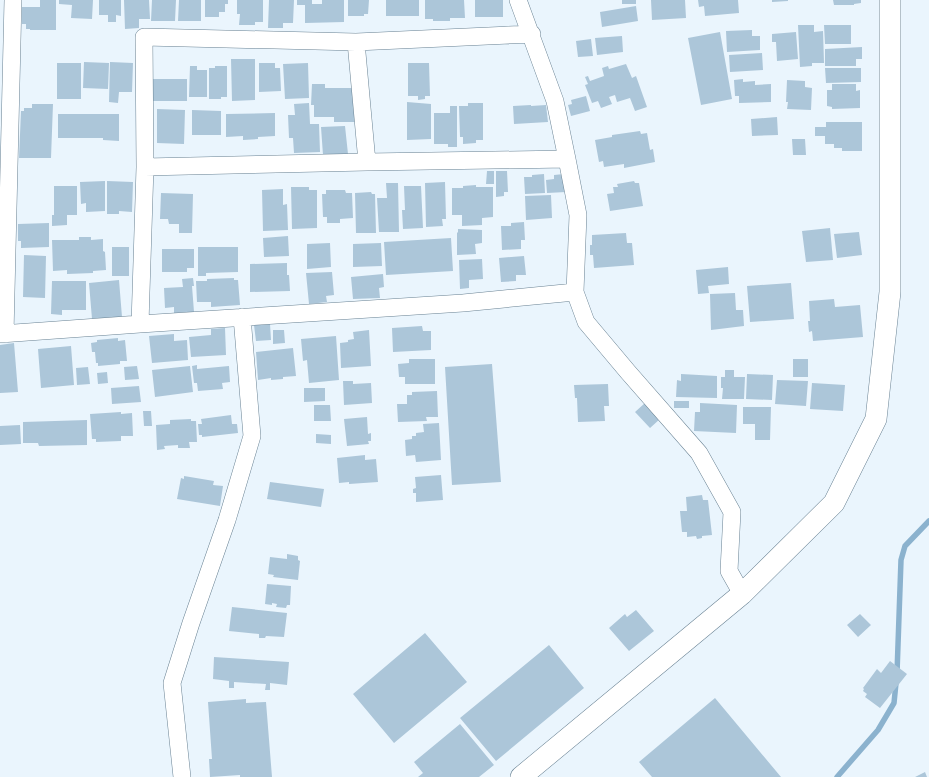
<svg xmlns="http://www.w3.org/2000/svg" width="929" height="777" font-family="Cabin,sans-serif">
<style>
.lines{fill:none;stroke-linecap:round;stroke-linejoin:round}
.stream{stroke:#8bb2ce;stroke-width:5.5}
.building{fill:#acc6d9}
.minor-casing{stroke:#698293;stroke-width:18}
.tertiary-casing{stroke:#698293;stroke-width:22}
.minor{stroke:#fff;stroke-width:17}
.tertiary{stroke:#fff;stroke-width:21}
</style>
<rect width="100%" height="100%" fill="#eaf5fd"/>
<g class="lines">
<path class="stream" d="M897 673 901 560 905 546 929 521
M837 777 878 730 894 703 896 683"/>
</g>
<path class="building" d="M40 0H56V30H30V29H26V24H22V7H40Z
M59 0H93L92 19 71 18 72 5 59 4Z
M99 0H121V16L116 15V22H108V15H99Z
M124 0H149L150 19H139V28L125 29Z
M152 0H176L175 21H151Z
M179 0H201V21H178Z
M205 0H228V4H225V12H219V17H205Z
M237 0H263V22H255V25H239L240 14H237Z
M269 0H294L293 23H283V28H268Z
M297 0H312V4H322V0H344V22L305 23V5H297Z
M348 0H369L368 14H364V16H348Z
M386 0H419V16H386Z
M425 0H464L465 18H450V21H433V19H425Z
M475 0H503V17H475Z
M622 0H636V4H622Z
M651 0H685L686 18 652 20Z
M698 0H738L739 13 705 16 704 6 699 7Z
M772 0H788V1L772 2Z
M833 0H861V3L854 4V5H834Z
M636 6 638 21 602 27 600 12Z
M798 25H814V32L823 31 824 63H812V66L800 67Z
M824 25H851V44H825Z
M752 30V36H760V50L727 52 726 31Z
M720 32 732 99 701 105 688 38Z
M796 32 798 59 777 61 776 42H772V34Z
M622 36 623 52 597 55 595 38Z
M591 39 593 56 578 57 576 41Z
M862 47V59H856V66H825V49Z
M762 53 763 70 730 72 729 55Z
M231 59H255V100L232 101Z
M84 62 109 63 108 89 83 88Z
M110 62 133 63 132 92H119L118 103 109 102Z
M57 63H81V99H57Z
M259 63H275V68H280L281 91 259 92Z
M308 63 309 98 285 99 283 64Z
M408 63H429L430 96H425V99L418 100V96H408Z
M626 64 632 78 636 76 647 107 635 111 630 98 617 102 615 95 609 97 612 104 601 108 598 101 592 103 585 85 588 84 585 77 588 76 590 81 604 76 602 68 608 66 609 69Z
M190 66H197V70H207V97H189Z
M215 66H227V97H221V99H209V68H215Z
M825 68H861V82L826 83Z
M153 79H187V101H153Z
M743 79V82L755 81V85L771 84V102L739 103V96H735L734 80Z
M787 80 805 81V87L812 88 811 110 787 109 788 102H786Z
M312 84H325V88H359V122H334V117H314V105H311Z
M832 84H856V91L860 90V108L832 109V107L827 106V90H832Z
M586 96 590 111 571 116 568 105 572 104 571 100Z
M407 102 431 104V139L407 140Z
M309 103 310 124H319L320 152 294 153 293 138H289L288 115H295L294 104Z
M468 103H483V140H476V143L463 144V137H460L459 106H468Z
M32 104H53L51 158H19L21 111H24V108H32Z
M531 105V106L546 105 548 122 514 124 513 106Z
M450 106H457V147H448V144H434V113H450Z
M157 109 185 110 184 144 157 143Z
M192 110 221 111V135H192Z
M275 113V136L258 137V139L243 140V136L226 137V114Z
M58 114H119V141L103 140V138H58Z
M777 117 778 135 752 136 751 119Z
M826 122H862V151H842V148H834V144H825V136H815V127H826Z
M345 126 348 154 323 155 321 127Z
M640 131 641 134 647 133 650 150 653 149 655 162 624 168V164L604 167 603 161 599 162 595 140 612 137V135Z
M792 139H805L806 155H793Z
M487 171H494V184H486Z
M496 171H507L508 192H504V196L496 197Z
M544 174 545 193 525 194 524 177H532V175Z
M564 174 566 192 547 193 546 180 554 179V175Z
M105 181V211L86 212V203L81 204 80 182Z
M107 181 133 182 132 212 119 211V214H107Z
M634 181 635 183H639L643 206 610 211 607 194 614 193 613 187H618L617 184Z
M445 182 446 219H442L443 226 426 227 425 183Z
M386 183H398L399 232H379L377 198H387Z
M476 185V187H493V217L482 218V225L462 226V215H452V188H463V186Z
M54 186H77V215H67V225L52 226V215H54Z
M404 186H421L423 228 403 229 402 210H405Z
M291 187H309V190H317V228L292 229Z
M283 189V205L287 204 288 230 263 231 262 190Z
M326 190H345L346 193H352L353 218 340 219V223H327V217H323L322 194H326Z
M371 192 372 194H375L376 233H356L355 193Z
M161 193 193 194 192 233H179V224H169L168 219H160Z
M551 195 552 218 526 220 525 196Z
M524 222 525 240H521V249L502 250 501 226H511V223Z
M49 223V247L21 248V241H18V224Z
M830 228 833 260 806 262 802 231Z
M458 229 482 230V243L475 244 476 254 457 255V233L458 232Z
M859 232 862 255 837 258 834 234Z
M626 233 627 243H632L634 265 594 268 593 255H590V245H592V235Z
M288 236 289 256 264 257 263 238Z
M79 237H91V240L103 239V251L105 252 106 270 93 271V273L67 274V270L53 271 52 240H79Z
M451 238 453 271 386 275 384 242Z
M330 243 331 267 307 269V244Z
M381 243 382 266 353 267V244Z
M112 247H129V276H112Z
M198 247H238V272L206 273V276H198Z
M162 249H194V268H187V272H162Z
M24 255 46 256 45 298 23 297Z
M524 256 526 275H516V281L501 282 499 258Z
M482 259 483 279 469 280V288L460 289 459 260Z
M287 263V275H289L290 291 250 292V264Z
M728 267 729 284 708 286 709 293 698 294 696 270Z
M332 272 334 295 326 296 327 302 309 304 306 273Z
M383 274 384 287 379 288 380 298 353 299 351 277Z
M193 278 194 286H192L194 312 174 313V307L165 308 164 288 183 287 182 279Z
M234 278V280H238L240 305 211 307V302H197L196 281H207V279Z
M119 280 122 317 92 319 89 283Z
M52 281H86V310H62V315L51 314Z
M791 283 794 319 750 322 747 286Z
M735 293 736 310H743L744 326 711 330 710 294Z
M834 299 835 307 860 305 863 337 813 341 812 331 809 332 808 321H810L809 301Z
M270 324 271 340 256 341 254 325Z
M422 326 423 331H431V350L393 352 392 328Z
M225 328 226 355 191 357 189 337 211 335V329Z
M273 330H284L285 343 273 344Z
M369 330 371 366 341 368 340 343 348 342V340L354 339 353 332Z
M174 334V341L187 340 188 360 152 363 149 336Z
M336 336 339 380 309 383 307 360 303 361 301 339Z
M118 338V341L125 340 127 361H120V364L98 366V363H96L95 352H92L91 343 97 342V340Z
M14 343 18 392 0 393V345Z
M71 346 74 385 41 388 38 349Z
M293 348 296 376 283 377V379L271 380V378L258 380 256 352Z
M409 359H435V384H405V377H399L398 364 409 363Z
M793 359H808V377H793Z
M492 364 501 482 452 485 445 367Z
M197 365V369L229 366 230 382 222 383 223 389 198 391 197 383H194L192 366Z
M137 366 139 379 125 380 124 367Z
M190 366 193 392 155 397 152 370Z
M88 367 90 384 77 385 76 368Z
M725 370H734V377H745L744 399H722L723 388H721V377H725Z
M107 372 108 383 98 384 97 373Z
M681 374 717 376V398L676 397 677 380 681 381Z
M747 374 773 375 772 400 746 399Z
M777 380 808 381 806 406 775 404Z
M343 381H353V384L371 383 372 403 344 405Z
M812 383 845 385 843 411 810 409Z
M608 384 609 406H604L605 421 578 422 577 398H575L574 385Z
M139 386 141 402 112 404 111 388Z
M304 388H325V401L304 402Z
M437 391 438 417H426L427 421 398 422 397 404H407V395H412V392Z
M674 401H689V408H674Z
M645 403 660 419 650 428 635 412Z
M700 403 737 405 736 433 694 431 695 412H700Z
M314 405H330L331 421H314Z
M743 407H771L770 440H755V424H743Z
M143 411H151L152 426H144Z
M121 412V414L132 413 133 436H121V441L96 442V439H92L90 414Z
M231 415 232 424H237L238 433 202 437V435H199L198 424H202L201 419Z
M367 417 368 434 371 433V441H368L369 444 347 446 344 419Z
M191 419V421H196L197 442H189L190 448H178V445L164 446 165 449 157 450 156 425 170 424V420Z
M87 420V445L39 446 38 443H23V422Z
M439 423 441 460 416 462 415 455 406 456 405 440 412 439V436H416V433L424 432 423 424Z
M20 425 21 444 0 445V426Z
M316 434 331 435V444L316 443Z
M365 455V460L376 459 378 482 349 484V482L339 483 337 458Z
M441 475 443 500 416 502V493H413V489L416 488 415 477Z
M184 476 214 481 213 485 223 486 220 506 177 499 181 478 184 479Z
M270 482 324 489 321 507 267 499Z
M702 495 703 500H708L712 535 702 536V538L697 539 696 536 687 537V532H682L680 511H687L686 497Z
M287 554 298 556V560L300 561 298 580 273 577 274 575 268 574 270 557 287 559Z
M267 584 291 586 290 605H287L286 608 276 607 277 604 272 603V605L265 604Z
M232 607 287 613 284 637 266 636 265 638H259V634L229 631Z
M636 610 654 631 629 651 609 628 625 614 627 617Z
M860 614 871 625 858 637 847 625Z
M425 633 467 682 394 743 353 694Z
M549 645 584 688 496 761 460 718Z
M214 657 289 662 287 685 270 683V690H265L266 684 234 682V688H229V681L213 679Z
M890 661 907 674 880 708 865 697 867 694 863 691 864 689 863 688 877 669 881 673Z
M715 698 781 777H652L639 762Z
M246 699V703L266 702 272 777H240V775L210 777 209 759H212L208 702Z
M460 724 494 765 479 777H418L423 773 414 762Z
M925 772 927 777H915Z"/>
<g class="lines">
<defs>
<path id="minor" d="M518 0 555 101 567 159 578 215 575 292 586 322 628 372 699 453 732 512 729 571 742 594
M356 42 367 162
M145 167 367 162 567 159
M140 324 145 167 144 37 356 42 532 34
M0 334 140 324 463 303 575 292
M5 334 13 0
M182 777 172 683 191 623 227 520 252 436 242 317"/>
<path id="tertiary" d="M521 777 742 594 834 503 876 419 890 292V0"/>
</defs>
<use href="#minor" class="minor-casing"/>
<use href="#tertiary" class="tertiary-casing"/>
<use href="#minor" class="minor"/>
<use href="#tertiary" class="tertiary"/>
</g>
</svg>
